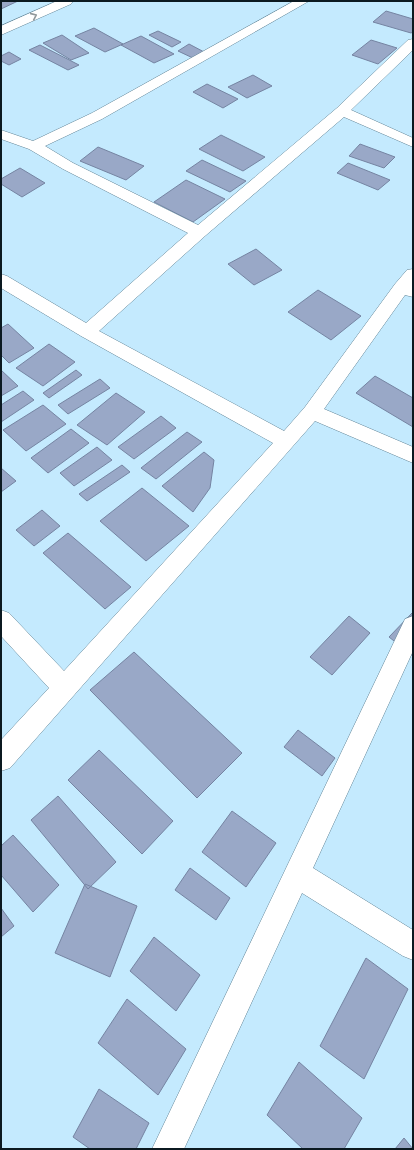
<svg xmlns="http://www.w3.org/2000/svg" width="414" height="1150" font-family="'Nunito Sans',sans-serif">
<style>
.building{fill:#99a8c7;stroke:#7584a2}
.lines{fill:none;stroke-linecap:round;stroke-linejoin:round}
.minor-casing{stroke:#628597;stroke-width:1}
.major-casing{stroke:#628597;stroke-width:1}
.minor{fill:#fff;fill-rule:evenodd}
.major{fill:#fff;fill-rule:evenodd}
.oneway{stroke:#91989b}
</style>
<rect width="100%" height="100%" fill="#c4eafe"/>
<path class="building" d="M1 1H18L1 9Z
M386 11 413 19V32L411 33 373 22Z
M94 28 123 44 105 52 75 36Z
M158 31 181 42 172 47 149 35Z
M62 35 89 53 71 60 43 43Z
M141 36 174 54 154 63 121 45Z
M371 40 397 48 378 64 352 55Z
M189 44 206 53 195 59 178 51Z
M40 45 79 65 68 70 29 50Z
M9 52 21 59 9 65 1 61V56Z
M253 75 272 86 247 98 228 87Z
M207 84 238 99 223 108 193 92Z
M221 135 265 157 243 171 199 149Z
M360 144 395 157 384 168 349 156Z
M98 147 144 166 126 180 80 161Z
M202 160 246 181 230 192 186 171Z
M348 163 390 180 378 190 337 173Z
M20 168 45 183 22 197 1 184V179Z
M186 180 225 199 193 222 154 202Z
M256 249 282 270 254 285 228 264Z
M318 290 361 316 331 340 288 312Z
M8 324 34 348 9 363 1 355V328Z
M49 344 75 362 43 386 16 368Z
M1 370 18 386 1 396Z
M76 370 82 375 49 398 43 393Z
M375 376 413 398V427L356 393Z
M100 379 110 388 68 414 58 405Z
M23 391 34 400 1 422V405Z
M116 393 145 412 107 445 77 425Z
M43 405 66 424 26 451 3 430Z
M161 416 176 428 134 459 118 447Z
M71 429 89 443 48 473 31 458Z
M187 432 202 442 156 479 141 468Z
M97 447 112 460 74 486 60 473Z
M204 452 214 460 210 488 193 512 162 486Z
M122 465 130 472 87 501 79 494Z
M1 468 16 481 1 492Z
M142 488 189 526 146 561 100 521Z
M42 510 60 526 34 546 16 530Z
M68 533 131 587 105 609 43 553Z
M413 612V656L389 637Z
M349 616 370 633 332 675 310 657Z
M134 652 242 753 197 798 90 690Z
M298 730 335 758 322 776 284 747Z
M99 750 173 821 142 854 68 780Z
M58 796 116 862 88 889 31 820Z
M232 811 276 843 246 887 202 852Z
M13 835 59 885 33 912 1 875V846Z
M190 868 230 898 216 920 175 890Z
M85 884 137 906 110 977 55 953Z
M1 908 14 926 1 937Z
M154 937 200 975 176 1011 130 971Z
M366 958 408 989 364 1079 320 1046Z
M127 999 186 1049 158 1095 98 1043Z
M299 1062 362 1118 344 1149H303L267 1115Z
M99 1089 149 1123 136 1149H90L73 1137Z
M404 1138 413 1149H395Z"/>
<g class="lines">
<defs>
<path id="minor" d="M294 1H309L102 119 45 146 73 163 198 225 337 108 408 40 413 39V50L351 110 413 138V147L344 117 205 236 99 331 284 431 305 407 395 284 407 270 413 269V297L405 295 324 409 413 447V463L315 421 10 768 1 771V740L49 688 1 636V610L9 613 64 671 273 443 81 336 1 288V274L7 276 86 323 188 233 63 169 29 149 1 139V130L33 141 92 113Z
M413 616V651L313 868 413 930V960L403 956 302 893 184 1149H152L405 619Z"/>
<path id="major" d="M57 1H73L71 4 1 35V26Z"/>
</defs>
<use href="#minor" class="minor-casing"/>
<use href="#major" class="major-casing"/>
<use href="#minor" class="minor"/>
<use href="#major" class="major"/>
</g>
<defs><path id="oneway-chevron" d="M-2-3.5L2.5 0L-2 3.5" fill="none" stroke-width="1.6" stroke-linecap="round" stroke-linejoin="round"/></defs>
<use class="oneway" href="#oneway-chevron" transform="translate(34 16) rotate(-24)"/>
<rect width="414" height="1150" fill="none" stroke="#0b1920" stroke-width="4"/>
</svg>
